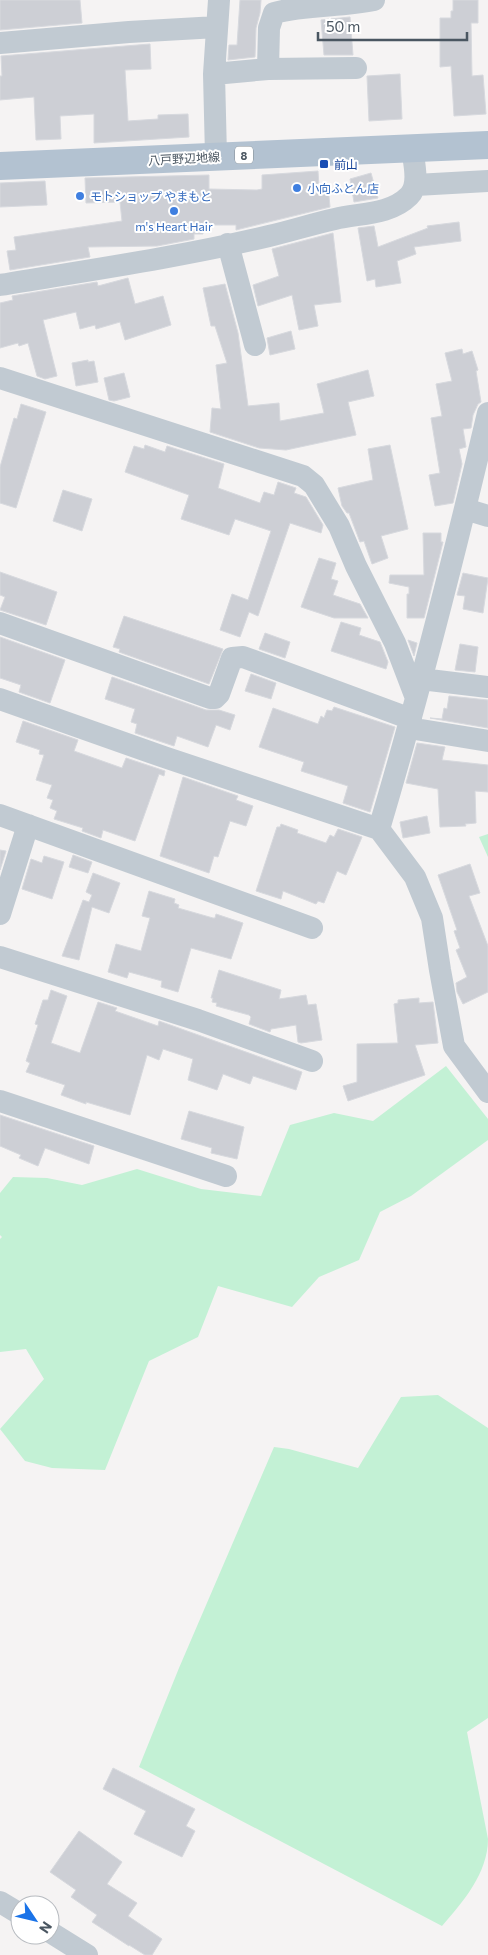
<svg xmlns="http://www.w3.org/2000/svg" width="488" height="1955" font-family="Commissioner,'Noto Sans JP',sans-serif">
<style>
.green{fill:#c3f1d5}
.building{fill:#cdcfd5;stroke:#d7d9de}
.lines{fill:none;stroke-linecap:round;stroke-linejoin:round}
.minor{stroke:#c1cad2;stroke-width:22}
.major{stroke:#b3c2d1;stroke-width:28}
.transit-dot{fill:#1a4fb4;stroke:#fff;stroke-width:2}
.shop-dot{fill:#3f7fe0;stroke:#fff;stroke-width:2}
.labels{text-anchor:middle;dominant-baseline:central;stroke-width:4;stroke-linejoin:round;paint-order:stroke}
.shield{fill:#fff;stroke:#808990;stroke-width:1}
.shield-label{font-size:11px;font-weight:bold;fill:#4a5661}
.street-label{font-size:12px;fill:#4a5661;stroke:#fff}
.transit-label{font-size:12px;fill:#164399;stroke:#fff;text-anchor:start}
.shop-label{font-size:12px;fill:#366cbe;stroke:#fff;text-anchor:start}
</style>
<rect width="100%" height="100%" fill="#f5f3f3"/>
<path class="green" d="M488 834V857L479 837Z
M446 1066 488 1119V1140L411 1196 380 1212 359 1260 319 1277 292 1307 218 1286 198 1337 149 1361 105 1470 52 1468 25 1461 0 1429 44 1379 26 1349 0 1352V1239L2 1237 0 1235V1193L13 1177 47 1178 82 1185 137 1169 201 1189 261 1196 290 1125 334 1113 373 1121Z
M438 1395 488 1428V1718L467 1732 488 1839C488 1873 463 1902 442 1926L139 1767 179 1668 274 1447 289 1449 358 1468 401 1397Z"/>
<path class="building" d="M0 0H80L82 23 0 30Z
M240 0H261L260 13 256 28 255 57 228 60 229 45H237Z
M453 0H478V23H471L472 76 483 75 486 114 454 116 451 66 440 67V18H451V11H453Z
M350 17 353 55H324L321 20Z
M150 44 151 69 125 70 128 121 158 119V115L188 114 189 137 94 143V114L60 116 61 139 36 140 34 97 0 100V76H2L1 56Z
M400 74 402 119 369 121 367 76Z
M318 171 319 187 328 185 330 207 236 230V225H203V234H194V239L157 246 88 247 90 257 10 270 7 251 16 250 14 237 122 221 120 202 86 203 85 178 209 175V189L257 190 262 189V175Z
M371 173 378 198 354 202 350 179Z
M45 181 47 205 0 207V183Z
M459 222 461 241 414 247 416 254 397 261 401 283 376 287 375 279 367 281 358 228 374 226 378 247 428 228 427 226Z
M333 233 341 302 314 305 318 326 299 330 292 295 258 306 253 285 279 276 272 249Z
M128 278 135 304 163 296 171 325 125 340 120 322 96 329 95 325 80 329 76 312 43 320 57 376 45 379 37 376 28 343 19 346 18 343 0 348V303L13 300 12 296 97 282 98 286Z
M225 284 238 333 248 406 279 403 280 421 324 413 317 384 368 370 374 396 348 402 356 435 286 450 259 448 210 432 212 408 221 409 216 365 227 363 215 326H211L203 288Z
M291 331 295 349 270 355 267 338Z
M462 349 463 354 472 351 478 370 476 371 481 402 478 404 473 415 471 428 463 429 466 447 459 449 462 464 453 503 435 506 429 475 440 473 431 418 442 416 436 384 452 381 445 353Z
M88 360V362L94 361 98 382 76 386 72 363Z
M124 373 130 397 114 401 109 400 104 378Z
M21 404 46 412 16 508 0 503V467L14 418 17 419Z
M145 445 165 452 167 446 224 464 218 488 260 503 264 492 274 495 278 482 296 488 294 493 306 497 323 525 321 533 290 523 258 616 249 612 240 637 220 630 232 594 248 600 271 531 235 519 229 535 181 519 189 495 125 472 134 446 144 449Z
M390 445 408 529 381 536 388 558 372 564 364 541 360 542 349 513H347L342 506 338 488 373 480 368 449Z
M63 490 92 499 82 531 53 521Z
M423 533H441V542H443L424 618H407V594H409V587L389 583 390 575H424Z
M319 558 336 563 331 579 338 581 333 595 360 604 368 618H334L301 607Z
M0 572 57 592 46 625 0 610 5 597 0 595Z
M463 573 488 578 483 613 463 609 465 596 457 595Z
M124 616 223 649 209 684 119 652 120 649 113 647Z
M341 622 361 628 359 635 380 642 388 662 386 669 331 651Z
M265 633 290 642 285 658 259 649Z
M0 637 65 660 50 703 19 692 21 685 0 678Z
M408 640 417 643 414 656Z
M460 644 478 647 475 672 455 670Z
M251 674 276 683 271 699 245 691Z
M112 677 206 710H219L235 715 230 730 216 725 208 747 177 736 174 746 135 733 137 724 131 722 135 709 105 699Z
M449 696 488 700V728L430 718 442 719 444 708 447 709Z
M334 707 395 727 370 812 343 803 348 786 301 771 304 762 259 747 273 708 318 724 321 716 324 718 327 710 332 711Z
M23 721 78 740 74 751 122 768 126 758 165 771 164 776 159 774 135 841 103 830 101 838 82 831 83 828 54 819 57 811 50 808 53 800 47 798 52 785 36 780 44 755 39 754 40 750 16 742Z
M417 743 445 747 442 760 488 765V792L475 791 476 823 465 824 466 826 440 827 438 789 406 783Z
M183 777 238 796 236 800 253 806 246 826 230 821 218 857 214 856 209 873 160 856Z
M427 816 430 833 403 838 400 822Z
M281 824 298 830 297 833 326 843 330 835 334 837 338 829 362 837 346 875 337 871 324 903 318 901 316 904 283 891 281 899 256 891 277 827H280Z
M0 850 6 851 0 870Z
M73 855 92 862 88 873 69 867Z
M44 856 64 862 52 899 22 889 31 859 42 863Z
M470 864 480 893 469 896 488 946V992L463 1004 457 992 456 983 467 977 456 950 460 948 454 931 457 930 438 875Z
M93 873 120 883 109 913 92 907 79 960 62 956 83 900 89 902 92 895 86 892Z
M149 891 175 899 174 903 179 905 178 908 213 918H215L216 914 243 923 231 959 191 948 178 992 161 987 162 981 129 972 127 978 108 972 116 944 141 951 150 918 142 916Z
M219 970 281 990 279 999 306 995 308 1005 316 1004 322 1040 301 1043 298 1042 296 1025 271 1029 270 1032 249 1024 251 1017 249 1015 216 1006 217 1003 212 1002 213 998H211Z
M51 990 67 996 51 1043 80 1053 98 1002 117 1008 115 1011 158 1026 159 1021 302 1072 296 1090 253 1076 250 1084 223 1074 217 1090 188 1080 193 1059 163 1049 159 1060 147 1055 130 1115 86 1102V1104L61 1095 65 1085 26 1072 30 1063 26 1061 38 1025 35 1024 43 1000H48Z
M419 998V1003L433 1002 438 1043 415 1045 425 1075 348 1101 343 1086 357 1082V1044L398 1043 394 1004 398 1003V1000Z
M189 1111 244 1127 237 1159 211 1153 212 1148 181 1139Z
M0 1115 94 1146 89 1164 45 1148 38 1166 19 1158 21 1155 0 1146Z
M113 1768 195 1809 186 1826 195 1831 182 1857 134 1834 146 1811 103 1789Z
M79 1831 122 1862 107 1884 137 1903 128 1916 162 1939 152 1955H145L129 1945V1946L92 1922 97 1915 71 1897 76 1890 50 1872Z"/>
<g class="lines">
<path class="minor" d="M0 43 129 32 217 27
M268 69 269 28 274 13C307 4 341 7 374 0
M214 74 268 69 356 68
M216 156 214 74 219 0
M416 185 488 181
M228 244 255 345
M0 285C90 270 180 257 269 236 291 231 312 224 335 219 360 213 390 215 409 196 420 185 414 163 412 149
M0 378 303 476 314 485 339 526 356 566 395 643 416 698
M488 413C455 553 420 691 379 829L415 877 432 918 440 970 454 1046 488 1092
M465 509 488 516
M0 623 210 698H215L219 694 232 658 243 657 411 719
M421 679 488 687
M0 699 164 757 379 829
M409 728 488 741
M0 815 312 928
M0 914 28 825
M0 957 198 1020 312 1061
M0 1101 226 1176
M0 1902 20 1914
M50 1932 87 1955"/>
<path class="major" d="M0 166 488 145"/>
</g>
<rect class="transit-dot" x="319" y="159" width="10" height="10" rx="2.5"/>
<g class="shop-dot">
<circle cx="297" cy="188" r="5"/>
<circle cx="80" cy="196" r="5"/>
<circle cx="174" cy="211" r="5"/>
</g>
<g class="labels">
<rect class="shield" x="235" y="146.5" width="18" height="17" rx="4"/>
<g class="shield-label">
<text x="244" y="155">8</text>
</g>
<g class="street-label">
<text transform="translate(184 158) rotate(-3)">八戸野辺地線</text>
</g>
<g class="transit-label">
<text x="334" y="164">前山</text>
</g>
<g class="shop-label">
<text x="307" y="188">小向ふとん店</text>
<text x="90" y="196">モトショップ やまもと</text>
<text x="174" y="226" text-anchor="middle">m's Heart Hair</text>
</g>
</g>
<g transform="translate(35 1920) rotate(125)"><circle r="24" fill="#ffffff" stroke="#b7bbc0"/>
<path d="M0-4L9 19L0 12L-9 19Z" fill="#1a73e8"/>
<text y="-8" font-size="14" font-weight="bold" text-anchor="middle" fill="#4a5661">N</text>
</g>
<path d="M318 32v8h149v-8" fill="none" stroke="#4a5661" stroke-width="2.5"/>
<text x="326" y="32" font-size="15" fill="#4a5661" stroke="#ffffff" stroke-width="4" paint-order="stroke">50 m</text>
</svg>
